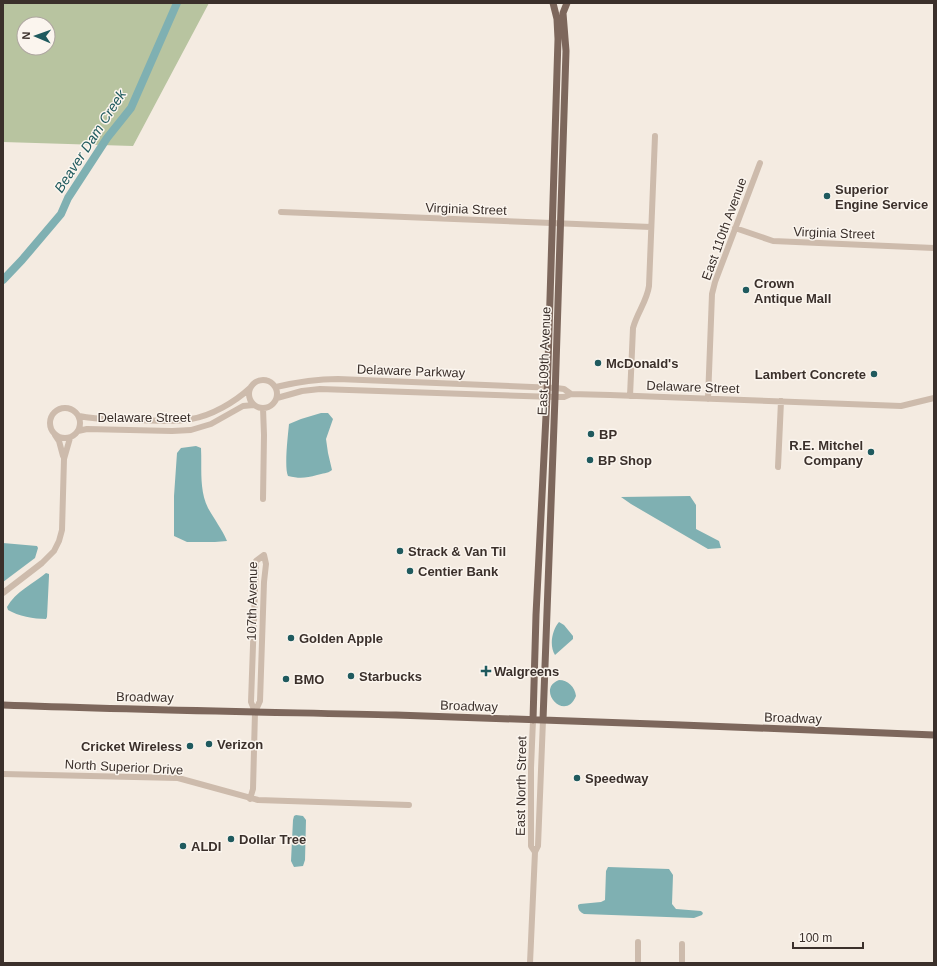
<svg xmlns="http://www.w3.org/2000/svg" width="937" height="966" font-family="Arial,sans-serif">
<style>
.green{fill:#b8c4a0;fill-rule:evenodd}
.water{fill:#7fb0b2}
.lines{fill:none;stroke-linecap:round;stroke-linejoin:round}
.river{stroke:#7fb0b2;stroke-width:8}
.minor{stroke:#cdbbac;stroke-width:6}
.major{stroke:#7d675c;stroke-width:7}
.poi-dot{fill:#1f5a5e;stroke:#fbf5ee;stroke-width:1.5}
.labels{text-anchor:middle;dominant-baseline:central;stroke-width:3;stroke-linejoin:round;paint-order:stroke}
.poi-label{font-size:13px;font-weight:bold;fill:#3b302b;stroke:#fbf5ee;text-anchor:start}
.street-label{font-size:13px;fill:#3b302b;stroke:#fbf5ee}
.water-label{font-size:14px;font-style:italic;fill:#1f5a5e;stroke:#fbf5ee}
</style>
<rect width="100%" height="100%" fill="#f4ebe1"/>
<path class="green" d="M3 3H209L133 146 3 142ZM24 24H48V48H24Z"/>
<path class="water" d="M321 413H328L333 419 326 439 328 453 332 470C327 474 323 473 317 475 306 478 300 479 288 476 284 467 288 435 289 424L301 419Z
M196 446 201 448C202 468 199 490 208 508 214 519 222 529 227 541L215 542H187L174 536V496L177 453 181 448Z
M690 496 696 505V529L719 541 721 548 708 549 631 504 621 497Z
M3 543 37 546 38 548 35 558 3 582Z
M46 573 49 574V576L47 617 46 619C34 619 18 616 8 610L7 607C15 592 34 583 46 573Z
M559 622 564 625 573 636V639L555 655C549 646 552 630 559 622Z
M559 680C568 680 575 687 576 696 565 723 535 689 559 680Z
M296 815 303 816 306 820 305 860 303 866 294 867 291 861 293 820 294 816Z
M608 867 669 869 673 875 672 904 676 909 701 911 703 913 702 915 694 918 584 914C580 912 578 910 578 905L580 904 601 902 605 900 606 871Z"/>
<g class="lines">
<path class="river" d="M3 280 22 260 61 214 68 198 107 138 131 108 177 3"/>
<path class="minor" d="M281 212 651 227
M735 228 773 241 934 248
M249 394a14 14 0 1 1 28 0a14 14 0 1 1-28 0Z
M276 387C297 382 316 379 338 379L556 388 564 389 571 394
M630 396 633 328C637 313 647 301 649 286L655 136
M277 398 302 391 320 389 555 397H564L571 394 610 395 901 406 934 398
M708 399 712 294 715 282 760 163
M50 423a15 15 0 1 1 30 0a15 15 0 1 1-30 0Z
M79 416C97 420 115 419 133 420 152 420 172 423 191 419 211 416 235 402 250 388
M78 431 87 429 172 431 191 430 211 424 243 406 254 405
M55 435 59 441 63 456
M778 467 781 401
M263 499 264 435 263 408
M3 593 42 563 54 551 59 541 62 530 64 459 70 438
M533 720 531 768V846L535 852
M3 774 178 778 258 800 409 805
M250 799 253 789 255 712 260 701 264 582 266 564 264 555 256 561 251 702 255 712
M530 963 535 852 538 846 543 720
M638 963V942
M682 963V944"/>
<path class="major" d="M3 705C134 710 265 712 396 715 575 720 755 728 934 735
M533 720 536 615 547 396 558 39 557 19 553 3
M543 720 555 397 566 51 563 13 567 3"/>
</g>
<g class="poi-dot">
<circle cx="827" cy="196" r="4"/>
<circle cx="746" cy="290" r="4"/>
<circle cx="598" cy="363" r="4"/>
<circle cx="874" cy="374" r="4"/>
<circle cx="591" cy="434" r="4"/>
<circle cx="871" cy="452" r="4"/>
<circle cx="590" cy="460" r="4"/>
<circle cx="400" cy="551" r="4"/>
<circle cx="410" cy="571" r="4"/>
<circle cx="291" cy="638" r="4"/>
<path d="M484 665h4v4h4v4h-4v4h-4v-4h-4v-4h4z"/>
<circle cx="351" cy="676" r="4"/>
<circle cx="286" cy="679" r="4"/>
<circle cx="209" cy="744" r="4"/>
<circle cx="190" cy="746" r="4"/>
<circle cx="577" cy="778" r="4"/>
<circle cx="231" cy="839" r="4"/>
<circle cx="183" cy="846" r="4"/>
</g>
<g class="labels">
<g class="poi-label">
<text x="835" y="189">Superior<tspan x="835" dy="15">Engine Service</tspan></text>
<text x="754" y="283">Crown<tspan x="754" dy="15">Antique Mall</tspan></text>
<text x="606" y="363">McDonald's</text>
<text x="866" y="374" text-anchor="end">Lambert Concrete</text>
<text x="599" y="434">BP</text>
<text x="863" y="445" text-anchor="end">R.E. Mitchel<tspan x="863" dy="15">Company</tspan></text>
<text x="598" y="460">BP Shop</text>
<text x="408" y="551">Strack &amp; Van Til</text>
<text x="418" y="571">Centier Bank</text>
<text x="299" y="638">Golden Apple</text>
<text x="494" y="671">Walgreens</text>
<text x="359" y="676">Starbucks</text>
<text x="294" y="679">BMO</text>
<text x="217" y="744">Verizon</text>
<text x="182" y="746" text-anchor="end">Cricket Wireless</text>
<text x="585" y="778">Speedway</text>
<text x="239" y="839">Dollar Tree</text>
<text x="191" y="846">ALDI</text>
</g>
<g class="street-label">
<text transform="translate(466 209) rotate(2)">Virginia Street</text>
<text transform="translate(724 229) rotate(-70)">East 110th Avenue</text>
<text transform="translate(834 233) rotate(2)">Virginia Street</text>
<text transform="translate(544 361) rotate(-88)">East 109th Avenue</text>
<text transform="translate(411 371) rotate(2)">Delaware Parkway</text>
<text transform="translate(693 387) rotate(2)">Delaware Street</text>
<text x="144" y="417">Delaware Street</text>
<text transform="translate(252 601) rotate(-89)">107th Avenue</text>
<text transform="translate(145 697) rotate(1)">Broadway</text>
<text transform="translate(469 706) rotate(2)">Broadway</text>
<text transform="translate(793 718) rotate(2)">Broadway</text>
<text transform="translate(124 767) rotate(3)">North Superior Drive</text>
<text transform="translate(521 786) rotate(-89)">East North Street</text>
</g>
<g class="water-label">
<text transform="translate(90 141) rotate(-57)">Beaver Dam Creek</text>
</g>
</g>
<rect width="937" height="966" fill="none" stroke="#3b302b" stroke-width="8"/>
<g transform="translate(36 36) rotate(272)"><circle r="19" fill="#fbf5ee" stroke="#aea6a0"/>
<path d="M0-3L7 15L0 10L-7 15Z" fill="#1f5a5e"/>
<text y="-6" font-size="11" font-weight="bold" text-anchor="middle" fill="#3b302b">N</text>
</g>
<path d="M793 942v6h70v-6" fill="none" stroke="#3b302b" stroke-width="2"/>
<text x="799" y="942" font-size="12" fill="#3b302b" stroke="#fbf5ee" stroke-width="3" paint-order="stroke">100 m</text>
</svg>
